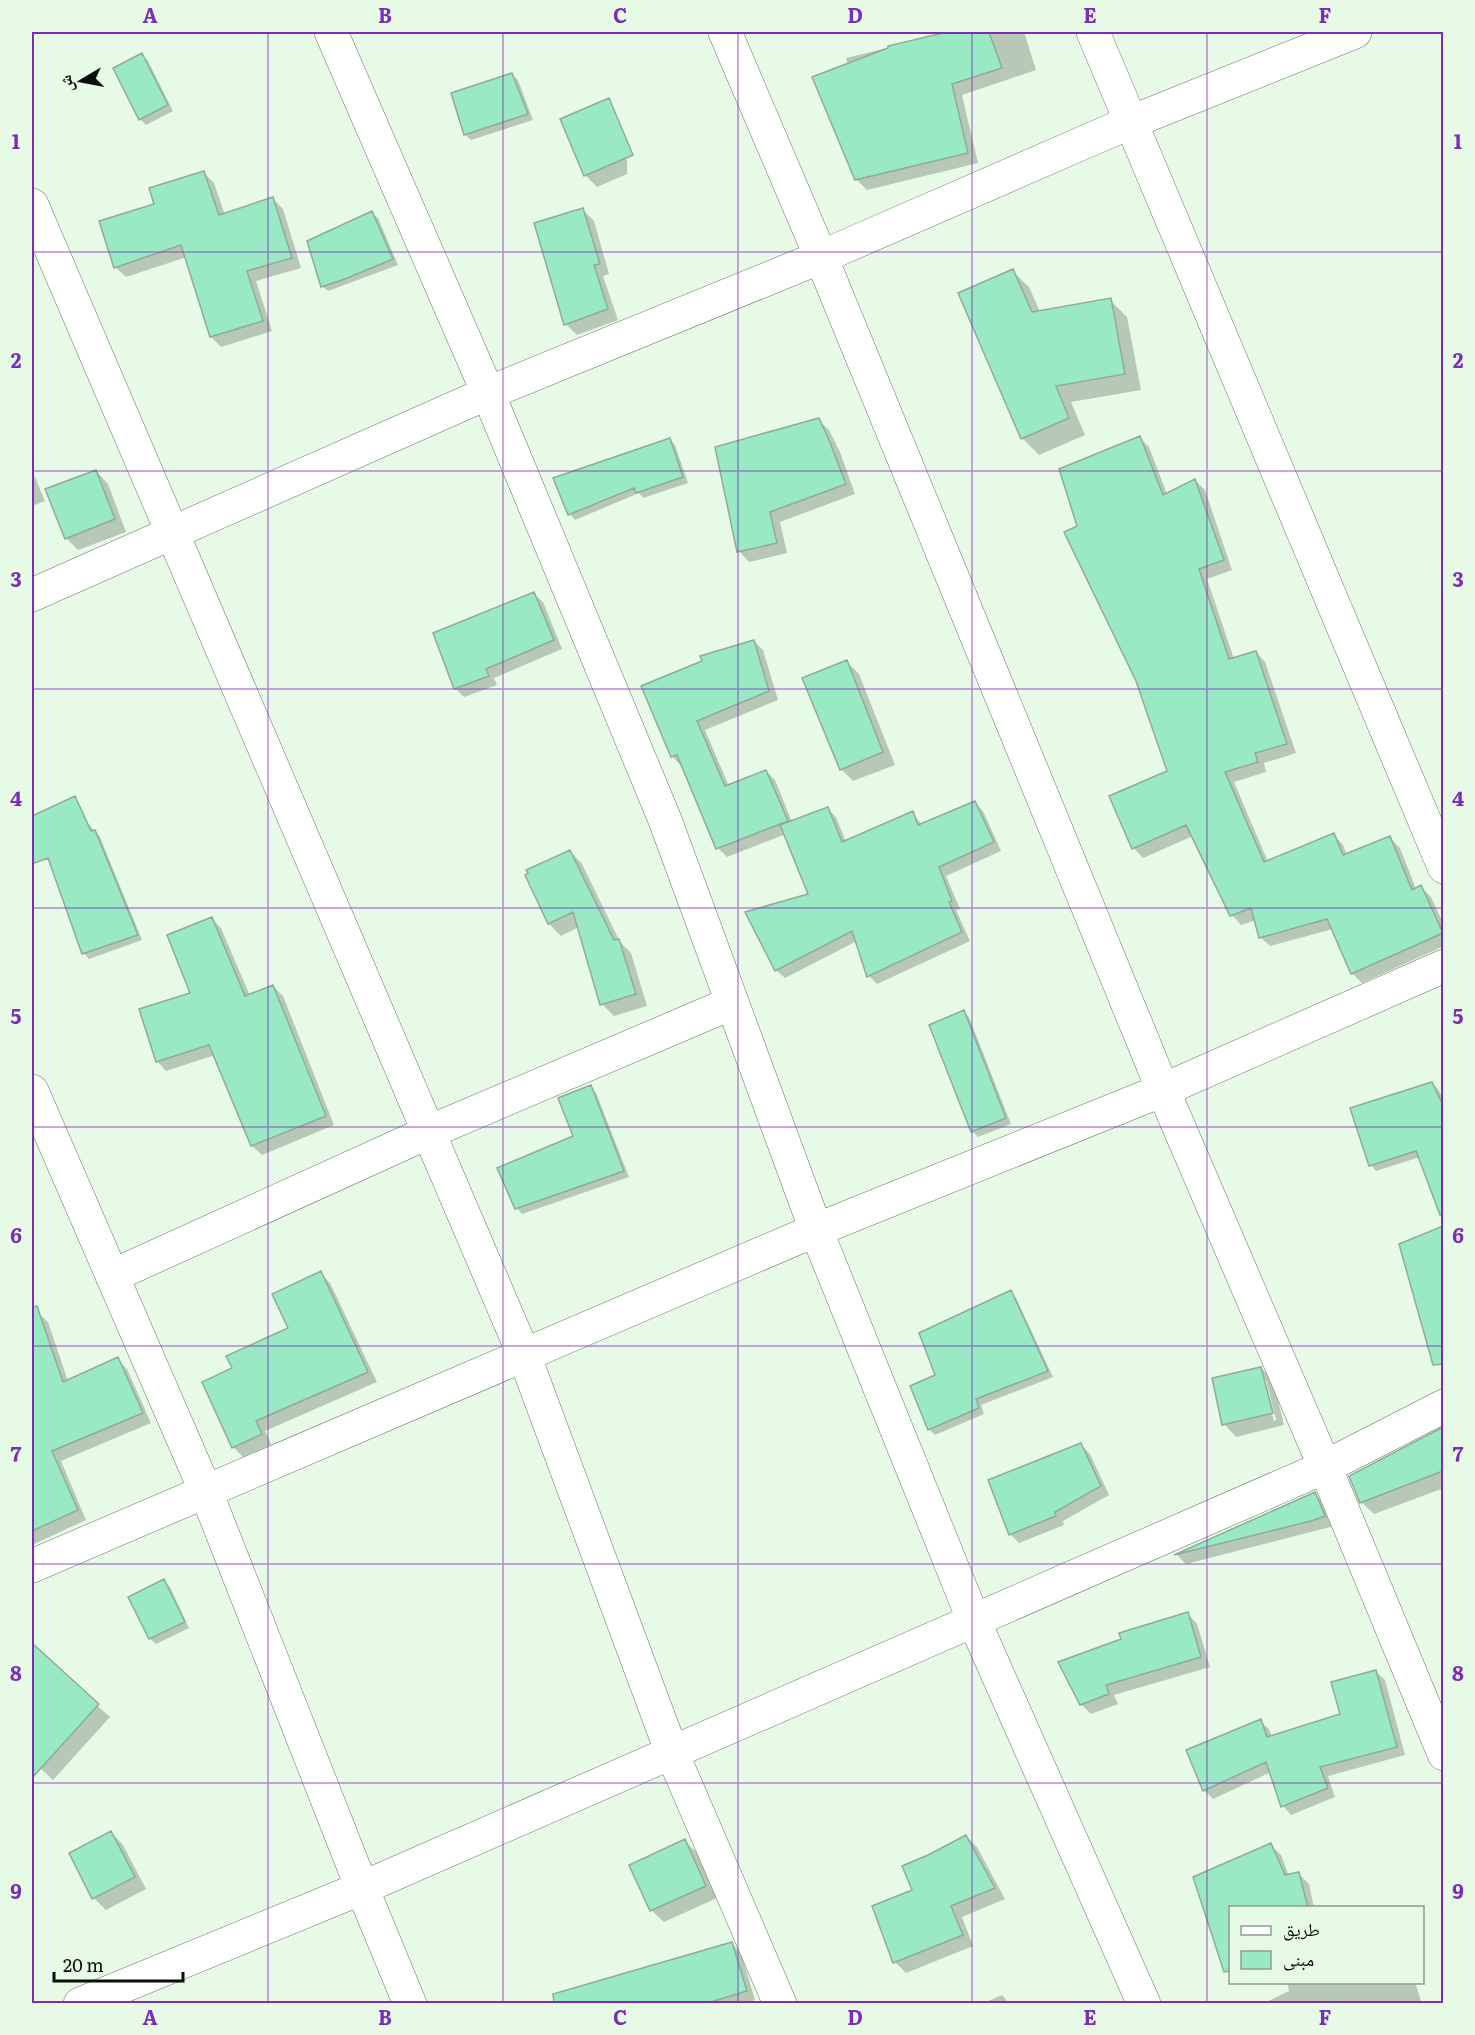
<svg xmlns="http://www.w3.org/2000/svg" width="1475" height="2035" font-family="Literata,'Noto Naskh Arabic',serif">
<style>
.shadow{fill:#0003;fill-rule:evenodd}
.building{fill:#98e9c4;stroke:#90aa9d;stroke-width:1.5}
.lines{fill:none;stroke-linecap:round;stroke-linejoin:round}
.minor-casing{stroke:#667764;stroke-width:34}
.minor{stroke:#fff;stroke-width:33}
.grid{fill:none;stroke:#7b2cbf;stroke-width:1.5;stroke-opacity:0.55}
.neatline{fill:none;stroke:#7b2cbf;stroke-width:2}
.grid-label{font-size:20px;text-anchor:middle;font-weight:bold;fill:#7b2cbf}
</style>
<rect width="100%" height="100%" fill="#e7fae5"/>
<path class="shadow" d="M947 32H1024L1036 70 962 95 978 163 867 190 856 179 848 65 846 58 948 33Z
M142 55 148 61 173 111 146 125 140 119Z
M512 75 518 80 533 120 471 140 465 134Z
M603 120 627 161V174L597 187 585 175Z
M204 173 214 183 225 215 273 199 283 209 301 268 256 281 272 331 221 347 211 337 187 257 126 277 115 267Z
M583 210 594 221 609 274 603 276 618 320 577 335 566 324Z
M372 213 378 218 398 265 328 291 322 286Z
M1012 271 1029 287 1040 312 1110 300 1127 317 1141 390 1071 402 1085 435 1039 455 1022 438Z
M818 420 829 430 840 452 855 494 780 522 787 553 749 562 739 551Z
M1140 438 1149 447 1167 494 1195 480 1205 490 1232 570 1207 579 1234 659 1256 652 1265 662 1296 753 1264 763 1266 772 1234 782 1268 862 1334 835 1343 845 1347 855 1390 838 1400 848 1416 889 1421 887 1431 897 1444 925V946L1362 983 1352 973 1333 929 1270 946 1260 937 1256 920 1241 925 1232 915 1193 836 1143 858 1134 848 1169 772 1138 681 1079 527Z
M670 440 675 445 688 483 643 498 639 493 575 520 570 514Z
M32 470 45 501 32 506Z
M96 471 108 484 126 532 78 550 66 538Z
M534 594 543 602 562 649 494 678 497 685 464 697 455 688Z
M754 641 763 650 778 700 705 730 729 786 766 771 775 780 792 822 828 809 836 817 846 842 912 813 922 825 975 803 983 811 1001 851 946 876 960 909 956 910 970 941 877 984 869 976 857 941 785 978 776 970 810 895 786 834 727 857 718 848 683 765 681 766 672 756 643 687Z
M847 662 859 674 895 765 853 781 841 769Z
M85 820 100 837 142 940 89 959 84 953Z
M570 851 582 864 620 942 631 953 647 1006 614 1016 602 1004 579 927 561 936 549 924 527 875Z
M212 919 221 928 250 996 273 986 283 996 334 1125 262 1155 252 1146 215 1055 166 1071 157 1061 192 994Z
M964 1012 969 1017 1011 1124 978 1137 972 1131Z
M1432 1083 1438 1089 1444 1101V1213L1439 1208 1420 1157 1376 1171 1371 1165Z
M590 1087 596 1093 629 1177 522 1214 517 1208 575 1136Z
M1444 1228V1350L1439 1351 1401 1245Z
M320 1273 330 1283 377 1382 265 1431 271 1444 243 1457 233 1447 234 1369 290 1329Z
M1011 1292 1016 1298 1053 1377 981 1405 984 1414 935 1435 929 1429 937 1376Z
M38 1313 48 1322 68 1381 117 1359 127 1369 151 1423 61 1461 86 1520 32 1545V1315Z
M1261 1368 1273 1380 1284 1425 1236 1437 1224 1424ZM1263 1380H1266L1276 1420 1274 1421Z
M1442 1430 1444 1488 1374 1514 1361 1502Z
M1081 1445 1090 1454 1109 1495 1063 1521 1064 1525 1019 1543 1010 1534Z
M1315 1494 1325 1504 1334 1526 1186 1564 1177 1555Z
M164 1581 170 1587 189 1628 156 1644 150 1639Z
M1188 1614 1197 1624 1210 1667 1114 1695 1118 1704 1091 1714 1081 1704Z
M34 1648 110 1717 53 1780 32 1760V1650Z
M1376 1672 1385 1680 1405 1755 1328 1776 1335 1797 1291 1815 1283 1806 1271 1772 1213 1799 1204 1790 1260 1721 1269 1729 1272 1737 1342 1715Z
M111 1832 123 1845 146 1889 106 1910 94 1898 71 1854Z
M966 1836 977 1847 1005 1899 962 1917 973 1946 906 1973 895 1962 914 1891 929 1857Z
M685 1841 697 1853 717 1898 664 1922 651 1910Z
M1270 1845 1281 1855 1289 1876 1298 1873 1309 1884 1314 1908H1230V1933L1220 1936 1210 1926Z
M732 1944 741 1953 755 2000 744 2004H622Z
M1287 1982H1415L1422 2004H1262L1289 1991Z
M1002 1995 1010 2004H981Z"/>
<path class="building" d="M947 32H989L1002 68 952 84 968 153 855 180 812 77 888 48V46Z
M142 53 168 105 139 120 113 68Z
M512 73 528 114 464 135 451 93Z
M609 98 633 155 584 176 560 119Z
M204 171 219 215 273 197 292 258 247 271 263 321 210 337 181 245 114 268 99 221 154 204 149 188Z
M583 208 600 264 594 265 608 309 564 325 534 223Z
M372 211 393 259 345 279 321 287 307 241Z
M1013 269 1032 312 1111 298 1125 374 1056 386 1069 418 1021 439 958 293Z
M819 418 829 440 846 484 770 512 777 543 737 552 715 447Z
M1140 436 1163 495 1195 479 1224 560 1199 569 1229 659 1256 651 1287 744 1255 753 1258 762 1225 772 1264 862 1334 833 1343 855 1390 836 1412 890 1421 885 1443 933 1351 974 1327 919 1259 938 1251 908 1230 916 1186 825 1132 849 1109 796 1167 771 1136 681 1064 532 1077 526 1059 469Z
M670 438 683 477 636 493 634 488 568 515 553 478Z
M96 470 115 519 65 539 45 489Z
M534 592 554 640 486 669 489 676 454 689 433 633Z
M754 640 769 691 697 721 725 786 766 770 788 821 716 849 677 755 671 757 641 686 702 661 700 656Z
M847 660 883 752 840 770 802 678Z
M75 796 91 831 95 830 138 935 82 954 48 858 32 864V816Z
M975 801 994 842 939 867 952 901 949 902 962 932 867 977 852 931 775 971 745 912 808 894 780 825 828 807 842 842 913 811 918 825Z
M570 850 614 940 619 939 636 994 600 1005 573 912 548 924 525 875 528 873 526 870Z
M212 917 245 996 273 985 326 1116 251 1146 209 1045 156 1062 139 1009 190 993 167 935Z
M964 1010 1006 1118 971 1132 929 1025Z
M1432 1082 1443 1105V1215H1440L1416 1151 1369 1166 1350 1108Z
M591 1085 624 1171 515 1209 497 1168 573 1136 558 1098Z
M1443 1226V1364L1433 1365 1399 1244Z
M321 1271 368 1372 256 1421 262 1434 232 1448 202 1382 232 1368 226 1356 288 1328 272 1294Z
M1011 1290 1048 1371 976 1399 979 1408 928 1430 910 1386 935 1375 919 1333Z
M37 1306 63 1382 118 1357 143 1413 52 1451 78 1510 32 1531V1307Z
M1261 1367 1273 1413 1222 1425 1212 1378Z
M1443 1427V1471L1360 1503 1349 1476Z
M1081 1443 1101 1486 1055 1512 1056 1516 1009 1535 988 1480Z
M1315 1492 1325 1516 1311 1521 1174 1555Z
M164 1579 185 1622 149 1639 128 1597Z
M1188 1612 1201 1657 1106 1685 1109 1694 1080 1705 1058 1662 1121 1639 1119 1633Z
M32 1643 99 1704 32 1778Z
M1376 1670 1397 1747 1320 1767 1328 1788 1281 1807 1266 1762 1203 1791 1186 1750 1261 1719 1267 1737 1340 1714 1331 1682Z
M111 1831 135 1877 92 1899 69 1853Z
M966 1835 995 1888 951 1906 963 1935 893 1963 872 1906 912 1890 902 1866 928 1855Z
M685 1839 706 1886 650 1911 629 1865Z
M1271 1843 1285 1875 1299 1872 1308 1908H1230V1971L1224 1972 1193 1877Z
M732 1942 747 1991 704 2004H554L553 1994Z"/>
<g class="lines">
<defs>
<path id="minor" d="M331 32 488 393 665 820 816 1230 974 1621 1144 2004
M725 32 821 257 1163 1090 1325 1467 1444 1754
M1093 32 1444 867
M32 205 524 1355 672 1753 780 2004
M32 595 488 393 821 257 1131 122 1355 32
M32 1091 206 1492 362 1888 410 2004
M112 1276 429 1132 732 1003
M32 1566 816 1230 1163 1090 1444 966
M80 2004 362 1888 1325 1467 1444 1406"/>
</defs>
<use href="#minor" class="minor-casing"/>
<use href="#minor" class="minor"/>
</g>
<path class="grid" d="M268 32V2004M503 32V2004M738 32V2004M972 32V2004M1207 32V2004M32 252H1444M32 471H1444M32 689H1444M32 908H1444M32 1127H1444M32 1346H1444M32 1564H1444M32 1783H1444"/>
<rect width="1475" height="2035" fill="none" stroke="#e7fae5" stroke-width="66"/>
<rect x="1229" y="1906" width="195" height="78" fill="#e7fae5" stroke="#8e9c8d" stroke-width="1.5"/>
<rect x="1241" y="1926" width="30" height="9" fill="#ffffff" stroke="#8e9c8d" stroke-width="1.5"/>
<text x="1283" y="1936" font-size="18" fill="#090f08">طريق</text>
<rect x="1241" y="1951" width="30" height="18" fill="#98e9c4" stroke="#8e9c8d" stroke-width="1.5"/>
<text x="1283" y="1966" font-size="18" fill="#090f08">مبنى</text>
<g transform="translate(81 81) rotate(260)" stroke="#e7fae5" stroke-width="4.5" paint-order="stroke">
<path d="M0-4.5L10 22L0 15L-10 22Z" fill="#090f08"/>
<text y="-9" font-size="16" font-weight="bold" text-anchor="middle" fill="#090f08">ش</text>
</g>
<path d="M54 1972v9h129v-9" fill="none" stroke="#090f08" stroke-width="3"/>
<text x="63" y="1972" font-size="18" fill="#090f08" stroke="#e7fae5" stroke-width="4.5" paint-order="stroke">20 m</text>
<rect x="33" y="33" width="1409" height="1969" class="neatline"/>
<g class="grid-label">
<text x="150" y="23">A</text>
<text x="385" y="23">B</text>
<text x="620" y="23">C</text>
<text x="855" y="23">D</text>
<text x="1090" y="23">E</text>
<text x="1325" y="23">F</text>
<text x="16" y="149">1</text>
<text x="1458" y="149">1</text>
<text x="16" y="368">2</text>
<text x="1458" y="368">2</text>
<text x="16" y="587">3</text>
<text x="1458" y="587">3</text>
<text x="16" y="806">4</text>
<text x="1458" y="806">4</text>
<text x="16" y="1024">5</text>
<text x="1458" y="1024">5</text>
<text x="16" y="1243">6</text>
<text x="1458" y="1243">6</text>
<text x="16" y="1462">7</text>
<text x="1458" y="1462">7</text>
<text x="16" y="1681">8</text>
<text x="1458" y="1681">8</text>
<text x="16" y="1899">9</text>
<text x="1458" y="1899">9</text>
<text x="150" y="2025">A</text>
<text x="385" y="2025">B</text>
<text x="620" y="2025">C</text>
<text x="855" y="2025">D</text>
<text x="1090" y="2025">E</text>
<text x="1325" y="2025">F</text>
</g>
</svg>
